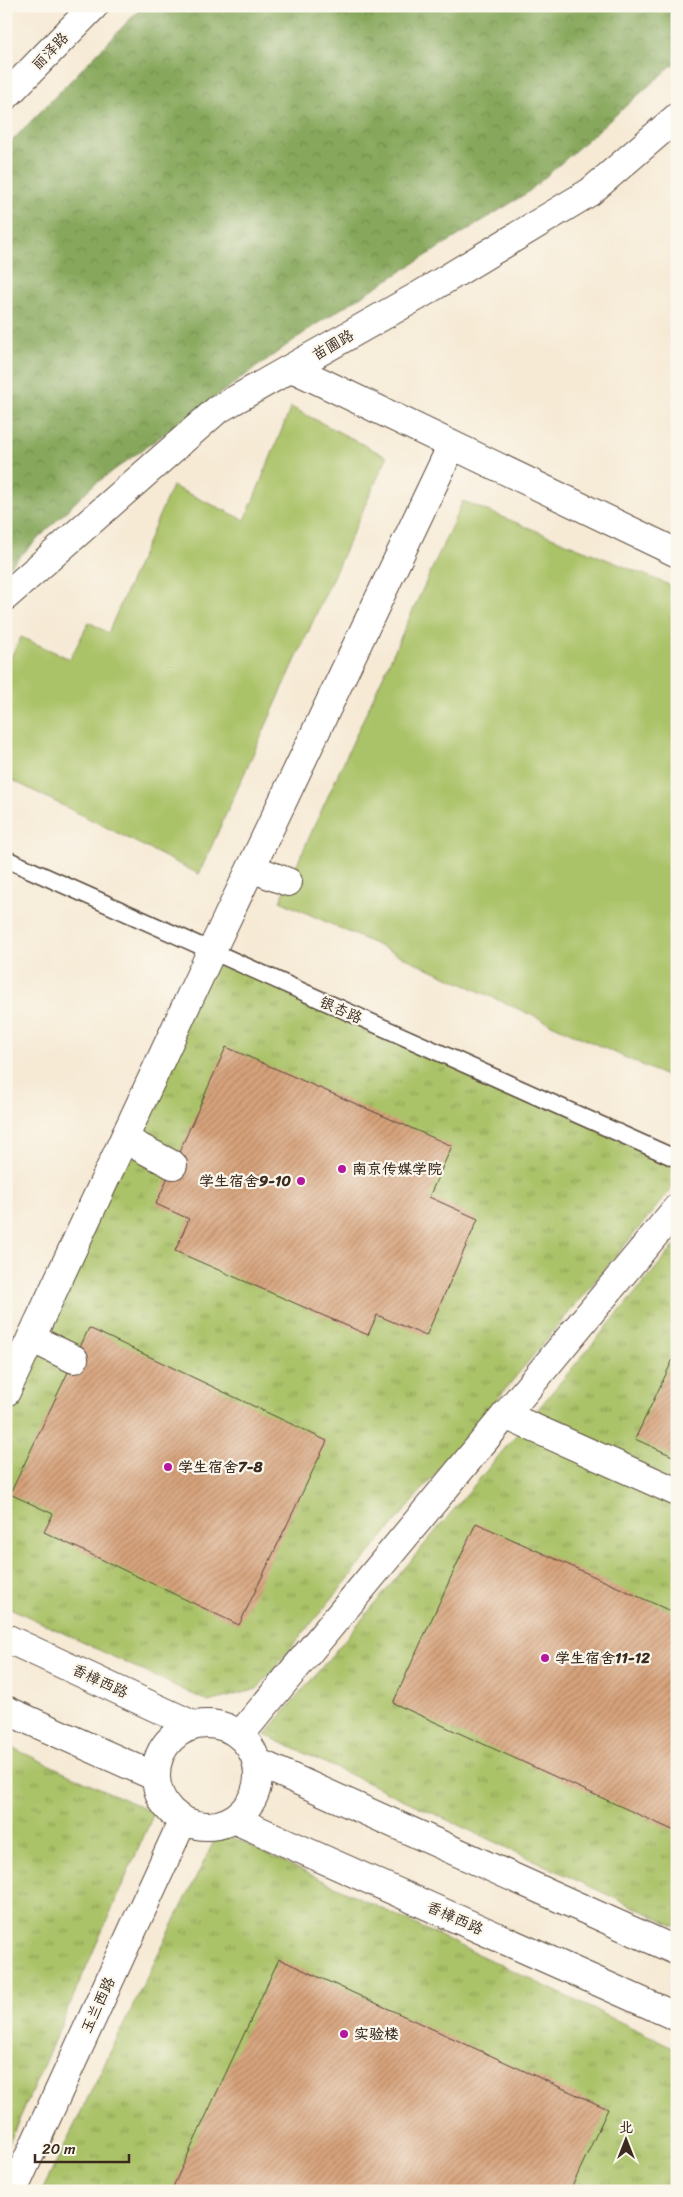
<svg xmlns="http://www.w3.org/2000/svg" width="683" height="2197" font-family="Sriracha,'LXGW WenKai TC',sans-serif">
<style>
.grass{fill:url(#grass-tufts);stroke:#727643}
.forest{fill:url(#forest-crowns);stroke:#61693d}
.park{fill:#aac268;stroke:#727643}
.building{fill:url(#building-hatch)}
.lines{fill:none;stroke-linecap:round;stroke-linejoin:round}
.service-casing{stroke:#574739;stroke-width:19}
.minor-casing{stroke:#574739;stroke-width:30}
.tertiary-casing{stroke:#574739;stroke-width:30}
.service{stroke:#fff;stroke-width:16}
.minor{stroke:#fff;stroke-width:28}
.tertiary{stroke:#fff;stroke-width:28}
.poi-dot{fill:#b5179e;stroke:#fbf7ec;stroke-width:2}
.labels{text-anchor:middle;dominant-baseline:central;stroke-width:4.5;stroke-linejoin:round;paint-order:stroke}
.street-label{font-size:15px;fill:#3b2a1e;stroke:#fbf7ec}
.poi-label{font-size:15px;font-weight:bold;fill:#3b2a1e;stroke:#fbf7ec;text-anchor:start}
</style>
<defs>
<pattern id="grass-tufts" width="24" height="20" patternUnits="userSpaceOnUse" patternTransform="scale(1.25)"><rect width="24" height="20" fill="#aac268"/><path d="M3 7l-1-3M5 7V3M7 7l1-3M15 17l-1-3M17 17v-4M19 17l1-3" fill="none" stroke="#8c9e55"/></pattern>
<pattern id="forest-crowns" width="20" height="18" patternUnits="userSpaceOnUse" patternTransform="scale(1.25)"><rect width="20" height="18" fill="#87a85c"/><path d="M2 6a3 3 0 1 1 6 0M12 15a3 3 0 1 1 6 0" fill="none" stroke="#70894b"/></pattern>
<pattern id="building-hatch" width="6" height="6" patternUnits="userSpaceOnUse" patternTransform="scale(1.25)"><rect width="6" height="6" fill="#d7a37c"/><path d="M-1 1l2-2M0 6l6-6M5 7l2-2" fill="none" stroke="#b08565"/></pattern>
</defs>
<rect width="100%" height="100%" fill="#fbf7ec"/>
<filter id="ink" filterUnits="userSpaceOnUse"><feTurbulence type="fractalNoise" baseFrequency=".02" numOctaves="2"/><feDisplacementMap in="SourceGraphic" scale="10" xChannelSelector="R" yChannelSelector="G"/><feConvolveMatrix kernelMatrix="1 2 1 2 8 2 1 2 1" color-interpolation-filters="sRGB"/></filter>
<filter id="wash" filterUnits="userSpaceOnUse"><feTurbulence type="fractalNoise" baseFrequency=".0096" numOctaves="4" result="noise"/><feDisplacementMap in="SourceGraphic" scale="20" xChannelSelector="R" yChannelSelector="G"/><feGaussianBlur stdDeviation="1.12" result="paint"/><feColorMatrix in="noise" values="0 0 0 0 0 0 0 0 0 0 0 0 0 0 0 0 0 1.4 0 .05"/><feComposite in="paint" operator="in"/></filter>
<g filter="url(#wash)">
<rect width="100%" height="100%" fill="#f6ead5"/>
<path class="grass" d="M211 952 677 1159V1182L257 1689 209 1702 6 1606V1391Z
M677 1243V1927L265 1735Z
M6 1745 154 1813 6 2150Z
M219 1831 677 2049V2191H42Z"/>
<path class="forest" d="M143 6H677V61L527 193 315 325 92 486 6 570V147Z"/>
<path class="park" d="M291 407 387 457 199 874 6 777V667L21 637 70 659 89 622 108 633 172 486 245 520Z
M463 501 677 588V1081L280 901Z"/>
<g id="blocks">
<path class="building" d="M226 1047 452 1146 429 1197 478 1219 426 1336 377 1315 368 1335 175 1251 189 1219 156 1204Z
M89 1328 327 1441 239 1625 44 1532 53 1514 10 1494Z
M677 1351V1458L635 1439Z
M476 1523 677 1614V1832L393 1703Z
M279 1959 608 2109 570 2191H171Z"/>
</g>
</g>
<g filter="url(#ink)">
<use href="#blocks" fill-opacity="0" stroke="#574739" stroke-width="1"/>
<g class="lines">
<defs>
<path id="service" d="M6 859 677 1159"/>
<path id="minor" d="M292 368 677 553
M6 596 217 410 418 296 590 192 677 117
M251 868 288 882
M124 1139 173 1165
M31 1338 74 1359
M6 1392 211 952 452 445
M505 1415 677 1492
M6 1638 193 1725
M6 1710 156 1777
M156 1775a51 51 0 1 1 102 0a51 51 0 1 1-102 0Z
M240 1735 677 1208
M257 1762 677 1951
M233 1819 677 2017
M13 2191 183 1820"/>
<path id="tertiary" d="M6 96 94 6"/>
</defs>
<use href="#service" class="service-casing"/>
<use href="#minor" class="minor-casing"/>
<use href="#tertiary" class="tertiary-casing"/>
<use href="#service" class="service"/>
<use href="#minor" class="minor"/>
<use href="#tertiary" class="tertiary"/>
</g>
</g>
<g class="poi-dot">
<circle cx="342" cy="1169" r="5"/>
<circle cx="301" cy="1181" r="5"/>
<circle cx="168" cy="1467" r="5"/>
<circle cx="545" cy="1658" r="5"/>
<circle cx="344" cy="2034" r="5"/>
</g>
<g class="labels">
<g class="street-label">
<text transform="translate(50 51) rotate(-46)">丽泽路</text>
<text transform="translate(333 345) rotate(-30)">苗圃路</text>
<text transform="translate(341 1010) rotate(24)">银杏路</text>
<text transform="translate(100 1681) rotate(25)">香樟西路</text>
<text transform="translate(455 1918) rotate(24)">香樟西路</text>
<text transform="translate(98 2005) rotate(-65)">玉兰西路</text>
</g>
<g class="poi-label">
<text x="352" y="1169">南京传媒学院</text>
<text x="291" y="1181" text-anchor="end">学生宿舍9-10</text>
<text x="178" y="1467">学生宿舍7-8</text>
<text x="555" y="1658">学生宿舍11-12</text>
<text x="354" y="2034">实验楼</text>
</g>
</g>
<rect width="683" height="2197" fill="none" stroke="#fbf7ec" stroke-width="25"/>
<g transform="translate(626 2140)" stroke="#fbf7ec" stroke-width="4" paint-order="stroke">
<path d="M0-4L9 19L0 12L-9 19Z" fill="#3b2a1e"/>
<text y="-8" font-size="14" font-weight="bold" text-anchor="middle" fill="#3b2a1e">北</text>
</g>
<path d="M35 2154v8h94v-8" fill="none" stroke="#3b2a1e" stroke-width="2.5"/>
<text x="42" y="2154" font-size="15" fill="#3b2a1e" stroke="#fbf7ec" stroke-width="4" paint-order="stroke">20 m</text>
</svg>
